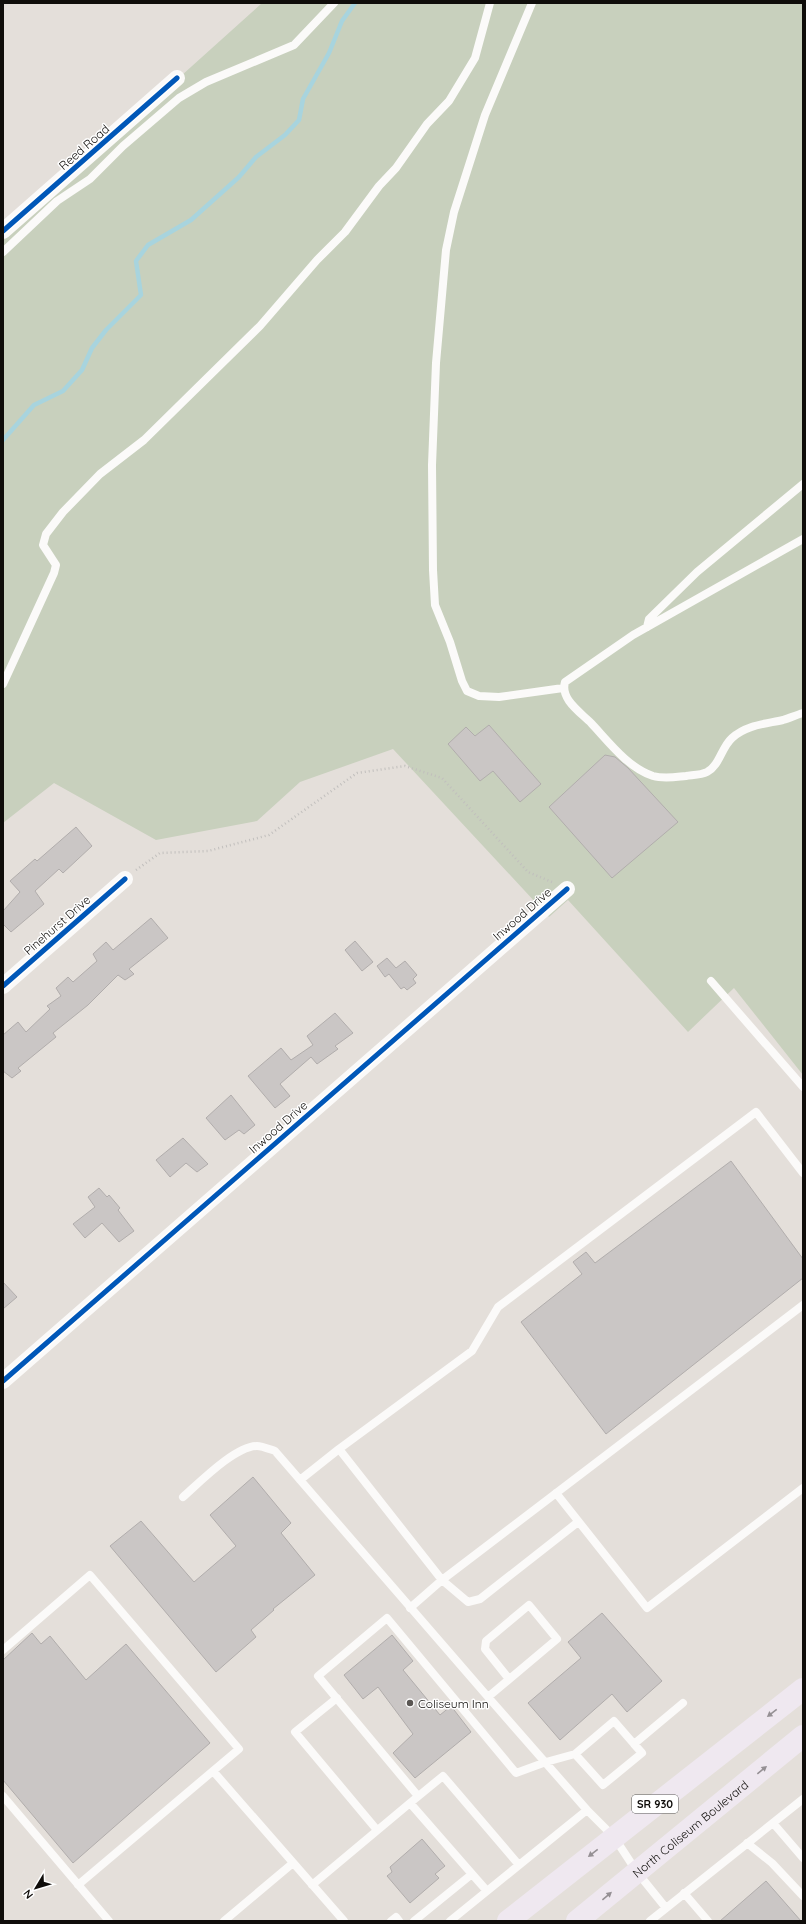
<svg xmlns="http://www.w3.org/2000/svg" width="806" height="1924" font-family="Quicksand,sans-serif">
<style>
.green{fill:#c8d0bd}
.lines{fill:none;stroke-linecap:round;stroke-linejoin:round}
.stream{stroke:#a8d4de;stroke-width:4.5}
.building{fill:#cac6c5;stroke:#b1adac}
.path{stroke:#c1bfbd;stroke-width:2.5;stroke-dasharray:1 3;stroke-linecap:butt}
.service{stroke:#fbfaf9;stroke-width:8}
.minor{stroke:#fbfaf9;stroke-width:16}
.trunk{stroke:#efe8f0;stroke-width:22}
.cycleway-casing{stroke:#fff;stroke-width:8}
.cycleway{stroke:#0057b8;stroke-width:5}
.oneway{fill:#959094}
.poi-dot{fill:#5a5653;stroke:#fff;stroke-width:1.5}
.labels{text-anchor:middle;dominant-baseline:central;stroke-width:3;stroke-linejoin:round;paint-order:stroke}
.shield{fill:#fff;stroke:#575654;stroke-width:1}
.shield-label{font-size:11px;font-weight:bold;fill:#0f0d0a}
.street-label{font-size:12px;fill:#0f0d0a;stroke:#fff}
.poi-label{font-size:12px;fill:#0f0d0a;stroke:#fff;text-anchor:start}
</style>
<rect width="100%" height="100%" fill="#e4dfda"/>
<path class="green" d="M262 3H803V1075L734 988 688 1032 568 900 549 917 393 749 300 782 257 821 156 840 54 783 3 823V236Z"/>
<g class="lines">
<path class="stream" d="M3 440 34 405 63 391 82 370 92 348 106 330 141 295 136 261 148 245 191 220 239 177 256 157 285 135 299 120 303 99 329 53 342 21 355 3"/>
</g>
<path class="building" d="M489 725 541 784 520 802 493 771 480 781 448 744 466 727 475 736Z
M605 755 615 757 628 768 678 822 612 878 549 807Z
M76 827 92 846 63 873 59 869 35 891 44 904 11 932 3 924V911L20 892 10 881 35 859 37 861Z
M151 918 168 938 129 969 134 974 125 980 118 975 88 1005 53 1033 56 1037 18 1068 21 1071 12 1078 3 1071V1035L18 1022 26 1032 50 1009 47 1006 61 996 56 988 68 977 73 982 97 961 93 954 106 942 113 950Z
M355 941 373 962 362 971 345 950Z
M387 958 396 968 405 961 417 975 413 979 416 983 407 990 404 987 401 989 389 974 385 977 377 966Z
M335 1013 353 1033 335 1046 338 1049 317 1064 311 1057 280 1084 290 1096 275 1108 248 1076 281 1048 291 1060 313 1045 307 1036Z
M231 1095 255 1125 244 1134 239 1130 225 1140 206 1118Z
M183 1138 208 1164 197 1172 186 1163 170 1177 156 1160Z
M731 1161 803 1259V1278L606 1434 521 1322 582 1274 573 1262 586 1252 595 1263Z
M99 1188 107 1197 109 1195 120 1208 118 1210 134 1231 119 1242 102 1223 85 1238 73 1224 95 1207 88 1197Z
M3 1282 17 1297 3 1309Z
M253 1477 291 1523 281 1533 315 1575 273 1609 274 1610 251 1630 256 1637 216 1672 110 1546 141 1521 194 1582 236 1546 210 1515Z
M602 1613 662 1681 627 1712 612 1694 560 1740 528 1703 581 1658 568 1642Z
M32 1633 41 1644 50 1636 86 1680 126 1644 210 1743 73 1863 3 1780V1660Z
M392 1635 413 1661 403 1670 440 1715 451 1706 471 1732 415 1778 393 1753 413 1734 378 1687 363 1699 344 1675Z
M422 1839 445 1866 435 1874 439 1878 410 1903 387 1876 392 1872 390 1867Z
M766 1881 801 1921H720Z"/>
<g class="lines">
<path class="path" d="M136 870 160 853 208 851 269 835 357 773 405 766 442 778 528 872 552 882"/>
<path class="service" d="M532 3 485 115 454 212 446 250 436 363 432 465 433 570 435 605 450 642 462 681 467 691 479 696 499 697 563 688
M3 252 57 201 90 179 123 146 179 98 206 82 294 45 334 3
M803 539 633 635 565 682C560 699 580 712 591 723 608 741 628 768 653 776 664 779 675 777 686 776 692 775 701 775 707 772 720 765 721 748 732 738 746 725 765 724 783 720 790 718 796 715 803 713
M647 627 649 619 697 572 803 484
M3 684 54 573 56 565 43 545 46 534 63 512 100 474 144 440 260 326 317 260 345 232 379 186 396 168 427 124 449 101 475 58 490 3
M711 981 803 1087
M300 1480 339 1449
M556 1493 647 1608 803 1488
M183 1497C199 1483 235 1446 257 1446 262 1446 269 1449 275 1451L488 1697 587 1810 614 1837 637 1872 666 1908
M578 1522 480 1599 468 1602 442 1580 339 1449 472 1351 498 1307 756 1112 803 1173
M410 1608 442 1580 803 1305
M3 1650 90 1575 239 1749 78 1885
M488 1697 557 1639 529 1605 486 1641 485 1649 509 1679
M337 1698 295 1732 377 1830
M575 1754 603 1785 642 1753 634 1744
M213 1771 344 1921
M3 1796 109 1921
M418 1796 318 1676 387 1618 516 1773 546 1762 575 1754 614 1721 634 1744 683 1703
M773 1823 803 1858
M747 1843 772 1863 803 1896
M472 1874 410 1803 443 1776 519 1865
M312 1885 410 1803
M684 1893 708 1921
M224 1921 293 1863
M391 1921 396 1917 399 1921
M414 1921 472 1874 487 1891
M450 1921 587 1810
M650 1921 803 1799"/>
<path class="minor" d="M3 231 177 78
M3 986 125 879
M3 1381 567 889"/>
<g class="trunk">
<path d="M508 1921 803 1689"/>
<path id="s1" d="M577 1921 803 1736"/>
</g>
<defs>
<path id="cycleway" d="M3 231 177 78
M3 986 125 879
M3 1381 567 889"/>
</defs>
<use href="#cycleway" class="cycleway-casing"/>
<use href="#cycleway" class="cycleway"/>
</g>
<defs><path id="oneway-solid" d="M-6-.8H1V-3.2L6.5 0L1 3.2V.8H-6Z"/></defs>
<g class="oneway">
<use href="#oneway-solid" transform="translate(772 1713) rotate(142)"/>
<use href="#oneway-solid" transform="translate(762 1770) rotate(-39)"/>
<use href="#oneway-solid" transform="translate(593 1853) rotate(142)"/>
<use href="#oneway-solid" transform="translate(607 1896) rotate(-40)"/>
</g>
<circle class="poi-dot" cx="410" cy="1703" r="4"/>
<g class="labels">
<rect class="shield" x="632" y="1795" width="46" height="18" rx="3"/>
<g class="shield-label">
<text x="655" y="1804">SR 930</text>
</g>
<g class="street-label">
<text transform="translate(84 147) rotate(-41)">Reed Road</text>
<text transform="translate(522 914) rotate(-41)">Inwood Drive</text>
<text transform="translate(57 925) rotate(-41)">Pinehurst Drive</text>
<text transform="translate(278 1127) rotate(-41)">Inwood Drive</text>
<text stroke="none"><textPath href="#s1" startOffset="146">North Coliseum Boulevard</textPath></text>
</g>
<g class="poi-label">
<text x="418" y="1703">Coliseum Inn</text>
</g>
</g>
<rect width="806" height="1924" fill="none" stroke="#0f0d0a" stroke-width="8"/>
<g transform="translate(36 1888) rotate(232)" stroke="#ffffff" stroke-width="3" paint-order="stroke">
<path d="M0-3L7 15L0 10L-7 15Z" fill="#0f0d0a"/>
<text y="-6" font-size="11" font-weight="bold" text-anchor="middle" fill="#0f0d0a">N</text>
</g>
</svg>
